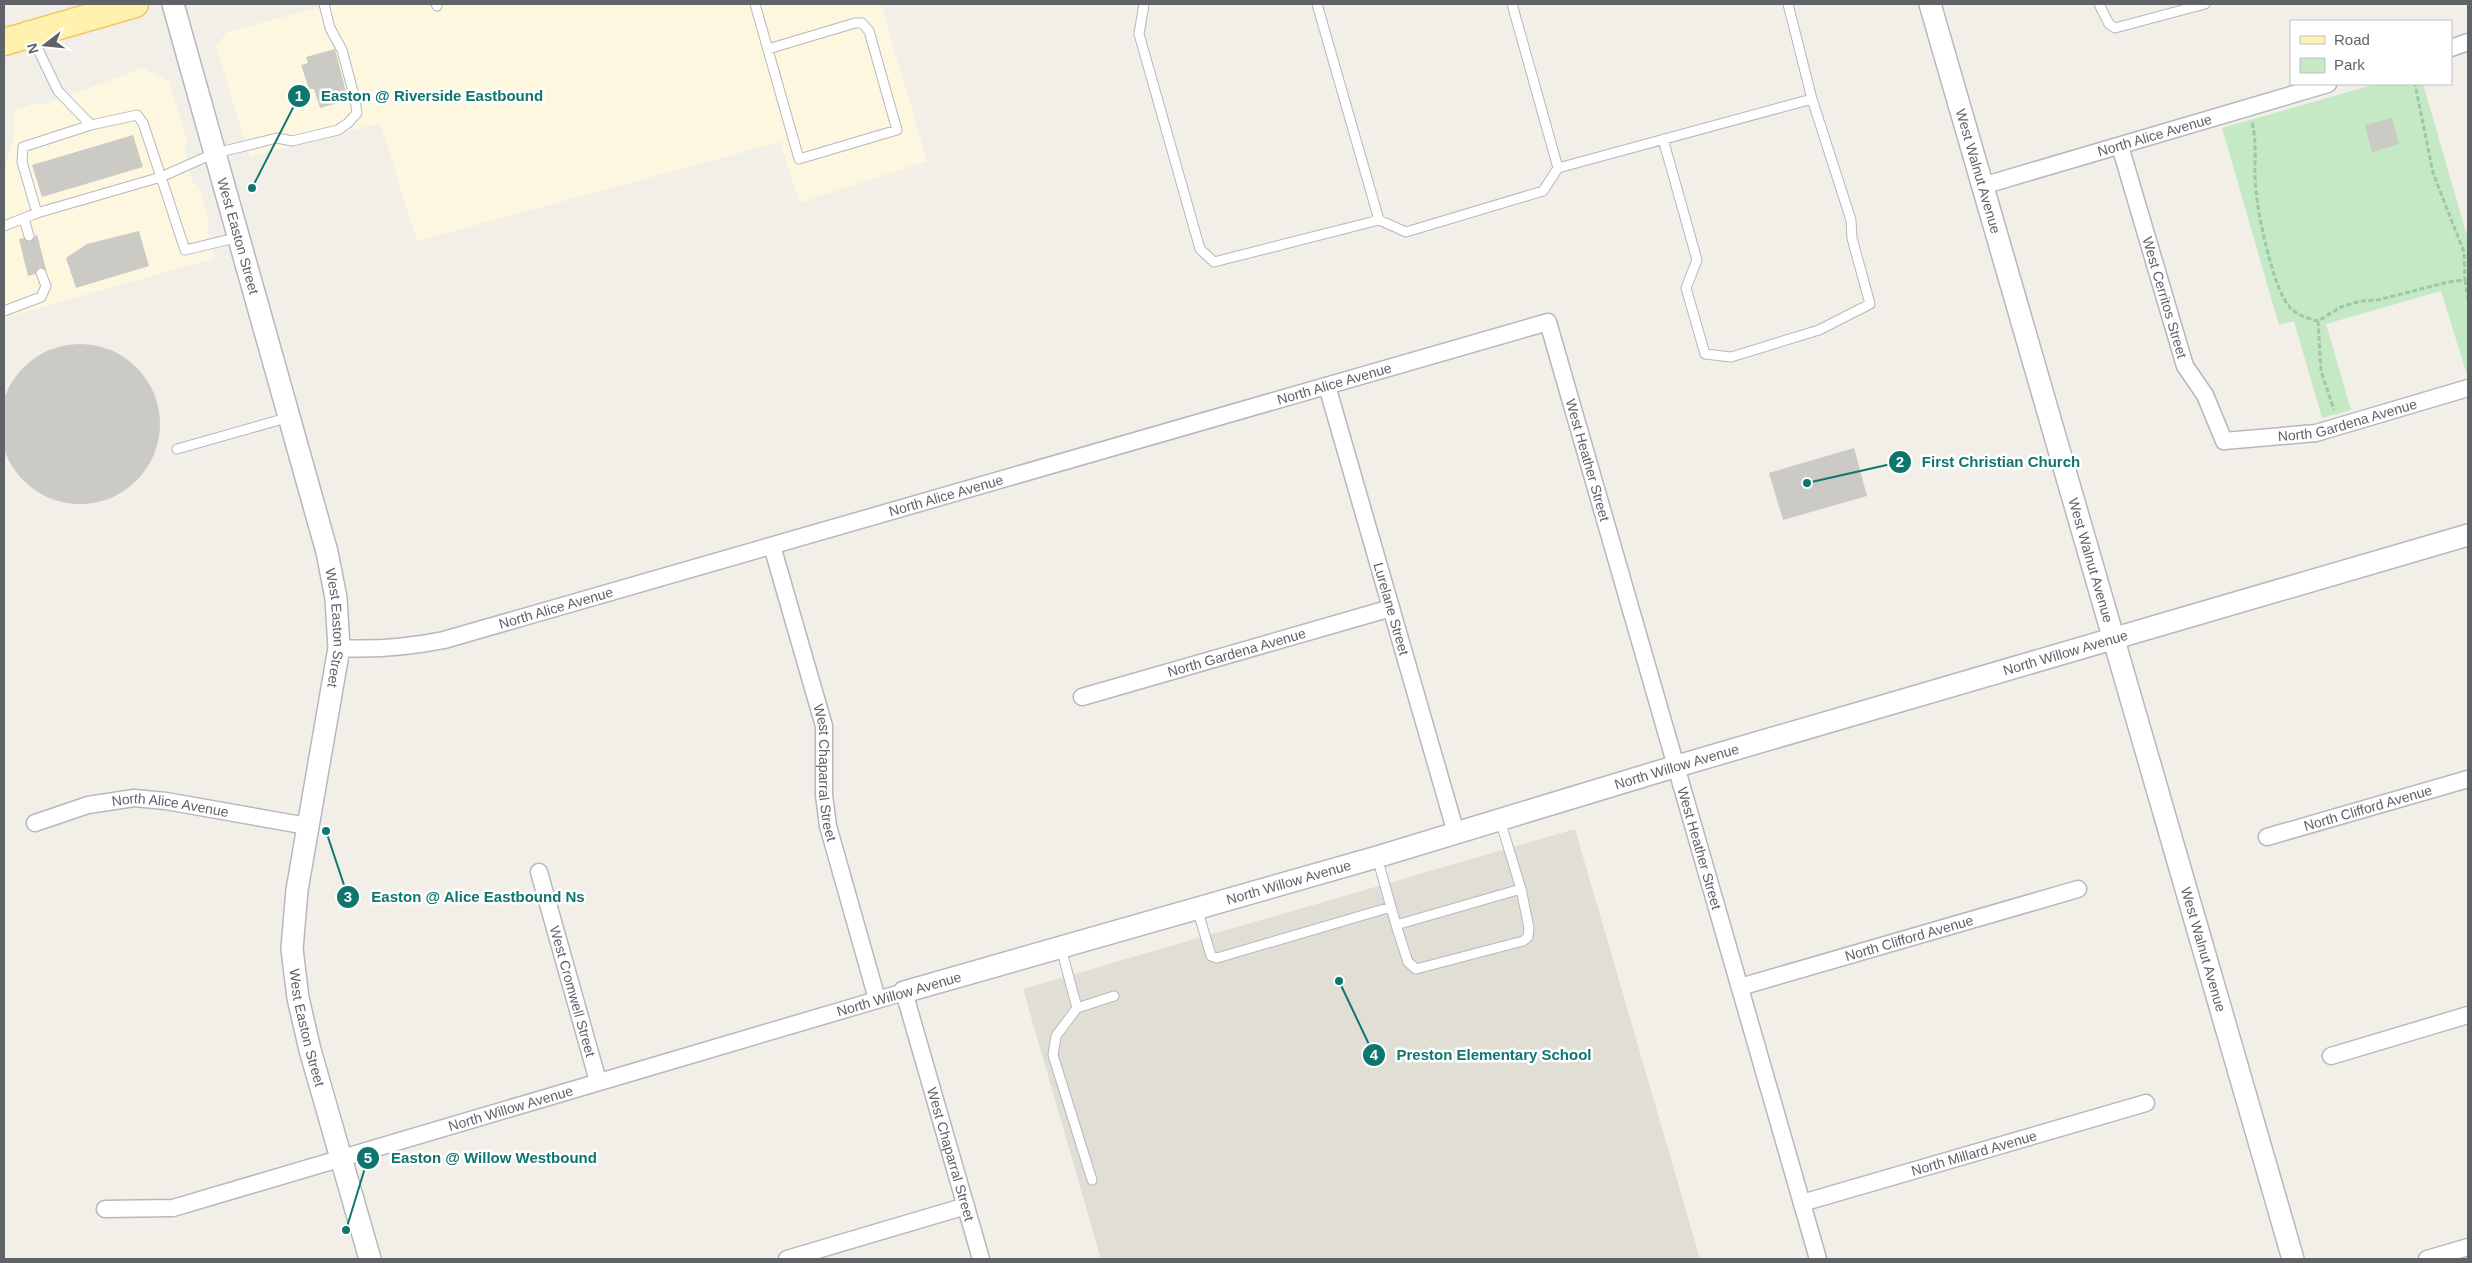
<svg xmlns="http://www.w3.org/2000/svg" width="2472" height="1263" font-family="Arial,sans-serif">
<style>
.commercial{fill:#fef7e0}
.education{fill:#e1ded6}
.green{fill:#c5e8c5}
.building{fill:#cccac5}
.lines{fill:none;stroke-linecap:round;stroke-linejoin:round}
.service-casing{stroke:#b5b8bc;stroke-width:11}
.minor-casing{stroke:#b5b8bc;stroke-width:19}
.tertiary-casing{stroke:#b5b8bc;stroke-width:24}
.primary-casing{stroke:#f2c960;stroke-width:29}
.path{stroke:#9cc7a9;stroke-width:3;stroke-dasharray:5 2.5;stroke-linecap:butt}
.service{stroke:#fff;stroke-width:9}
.minor{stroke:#fff;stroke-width:16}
.tertiary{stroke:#fff;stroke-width:21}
.primary{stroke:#fff2af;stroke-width:26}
.labels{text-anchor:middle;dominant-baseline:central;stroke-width:5;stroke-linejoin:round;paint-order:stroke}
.street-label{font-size:14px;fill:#5f6368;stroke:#fff}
.leader{fill:none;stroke:#0f766e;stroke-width:2}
.callout-dot{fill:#0f766e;stroke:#fff;stroke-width:2}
.mark-label{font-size:15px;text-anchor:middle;font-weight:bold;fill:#fff}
.callout-label{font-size:15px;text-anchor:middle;font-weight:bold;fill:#0f766e;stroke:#fff;stroke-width:5;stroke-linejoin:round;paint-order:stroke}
</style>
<rect width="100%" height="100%" fill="#f1efe8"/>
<path class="commercial" d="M333 4H881L927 161 800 203 780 142 417 241 380 123 250 157 216 47 227 32Z
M143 68 169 81 187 141 184 149 192 182 199 186 209 221 207 229 215 258 4 318V171L14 138V111L34 103 45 104Z"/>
<path class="education" d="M1575 829 1700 1259H1101L1023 989Z"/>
<path class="green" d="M2376 84H2423L2468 239V378L2441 291 2326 324 2351 410 2322 418 2294 321 2279 325 2222 128Z"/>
<path class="building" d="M335 49 348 100 320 108 314 89H309L301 65 308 63 306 57Z
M2392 118 2399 144 2372 152 2365 125Z
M133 135 143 167 42 197 32 165Z
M139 231 149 266 76 288 66 258 87 244Z
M37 234 46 270 39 267 35 274 28 276 19 239 23 238 30 242Z
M0 424a80 80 0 1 1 160 0a80 80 0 1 1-160 0Z
M1854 448 1867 496 1783 520 1769 473Z"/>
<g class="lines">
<defs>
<path id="service" d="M436 4 437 6
M755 4 799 159 897 130 869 31 862 23H855L768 49
M1144 4 1139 34 1200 249 1214 262 1379 220 1406 232 1543 191 1558 168 1812 99 1788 4
M1317 4 1379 220
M1512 4 1558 168
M2099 4 2109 24 2115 28 2205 4
M32 37 58 91 91 125
M1663 139 1697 260 1686 288 1705 354 1731 357 1819 330 1870 304 1852 238 1851 220 1812 99
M37 213 22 162 23 147 91 125 137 115 143 123 161 177 215 153 241 147 277 138 292 141 338 130 348 123 357 113 355 99 342 50 330 28 324 4
M24 219 29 236
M4 226 37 213 161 177 185 250 239 237
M4 311 41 297 46 286 41 273
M177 449 290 417
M1377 857 1396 925 1521 889 1500 820
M1197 908 1211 956 1217 958 1391 907
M1396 925 1408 962 1416 969 1523 941 1528 937 1529 928 1521 889
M1061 948 1077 1008
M1092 1180 1053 1055 1056 1036 1077 1008 1114 996"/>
<g id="minor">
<path d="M2451 48 2468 42"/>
<path id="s1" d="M2120 146 2185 366 2205 395 2224 441 2316 433 2468 388"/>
<path id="s2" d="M1982 186 2328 84"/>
<path id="s3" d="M1327 386 1456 833"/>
<path id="s4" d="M772 546 824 726V795L828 826 877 999"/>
<path id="s5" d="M339 648C374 650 409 647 444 640L1548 322 1818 1259"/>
<path id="s6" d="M1082 697 1391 608"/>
<path id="s7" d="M35 823 88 805 134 798 166 801 307 826"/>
<path id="s8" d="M2267 837 2468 779"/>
<path id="s9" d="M539 872 598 1081"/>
<path id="s10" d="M1740 987 2078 889"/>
<path d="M2331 1056 2468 1015"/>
<path id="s11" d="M1802 1203 2146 1103"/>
<path id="s12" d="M105 1209 173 1208 904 992 981 1259"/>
<path d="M787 1259 966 1206"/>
<path d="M2427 1259 2468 1247"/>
</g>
<g id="tertiary">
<path id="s13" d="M173 4 327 552 336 598 339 648 297 890 292 949 298 998 310 1050 370 1259"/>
<path id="s14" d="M1930 4 2293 1259"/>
<path id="s15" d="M904 992 1377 857 1657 772 2468 535"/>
</g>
<path id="primary" d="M4 42 135 4"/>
</defs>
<use href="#service" class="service-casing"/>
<use href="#minor" class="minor-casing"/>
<use href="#tertiary" class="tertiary-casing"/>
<use href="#primary" class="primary-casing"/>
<path class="path" d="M2252 123C2258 145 2253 168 2256 191 2258 216 2273 286 2288 305 2295 315 2307 318 2318 321L2341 307 2360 301 2378 300 2448 282 2465 280 2464 252 2433 173 2415 84
M2465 280 2468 299
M2318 321 2321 371 2334 410"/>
<use href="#service" class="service"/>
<use href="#minor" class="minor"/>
<use href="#tertiary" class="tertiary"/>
<use href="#primary" class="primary"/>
</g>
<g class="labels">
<g class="street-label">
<text stroke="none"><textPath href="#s2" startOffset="180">North Alice Avenue</textPath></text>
<text stroke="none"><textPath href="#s14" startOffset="174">West Walnut Avenue</textPath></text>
<text stroke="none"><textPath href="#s13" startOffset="241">West Easton Street</textPath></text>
<text stroke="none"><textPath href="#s1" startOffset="158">West Cerritos Street</textPath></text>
<text stroke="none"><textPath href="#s5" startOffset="1032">North Alice Avenue</textPath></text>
<text stroke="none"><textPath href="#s1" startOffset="440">North Gardena Avenue</textPath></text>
<text stroke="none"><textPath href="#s5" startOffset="1398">West Heather Street</textPath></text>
<text stroke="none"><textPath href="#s5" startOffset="628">North Alice Avenue</textPath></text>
<text stroke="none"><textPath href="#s14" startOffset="579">West Walnut Avenue</textPath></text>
<text stroke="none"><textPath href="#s5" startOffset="222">North Alice Avenue</textPath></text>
<text stroke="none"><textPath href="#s3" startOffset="232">Lurelane Street</textPath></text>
<text stroke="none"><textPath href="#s13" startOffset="646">West Easton Street</textPath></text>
<text stroke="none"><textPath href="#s6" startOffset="161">North Gardena Avenue</textPath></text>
<text stroke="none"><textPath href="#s15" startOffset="1210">North Willow Avenue</textPath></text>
<text stroke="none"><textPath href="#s15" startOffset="805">North Willow Avenue</textPath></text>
<text stroke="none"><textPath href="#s4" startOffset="234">West Chaparral Street</textPath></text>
<text stroke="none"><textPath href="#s7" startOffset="139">North Alice Avenue</textPath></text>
<text stroke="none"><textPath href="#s8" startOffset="105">North Clifford Avenue</textPath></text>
<text stroke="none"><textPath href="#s5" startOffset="1802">West Heather Street</textPath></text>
<text stroke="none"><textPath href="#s15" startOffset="400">North Willow Avenue</textPath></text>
<text stroke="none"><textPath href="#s10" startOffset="176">North Clifford Avenue</textPath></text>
<text stroke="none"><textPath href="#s14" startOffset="984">West Walnut Avenue</textPath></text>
<text stroke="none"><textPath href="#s9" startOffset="124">West Cromwell Street</textPath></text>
<text transform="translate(899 994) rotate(-16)">North Willow Avenue</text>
<text stroke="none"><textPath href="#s13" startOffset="1051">West Easton Street</textPath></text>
<text stroke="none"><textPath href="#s12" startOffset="420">North Willow Avenue</textPath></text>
<text stroke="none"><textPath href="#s11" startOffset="179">North Millard Avenue</textPath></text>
<text stroke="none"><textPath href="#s12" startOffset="999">West Chaparral Street</textPath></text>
</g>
</g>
<path class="leader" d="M252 188L299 96M1807 483L1900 462M326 831L348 897M1339 981L1374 1055M346 1230L368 1158"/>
<g class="callout-dot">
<circle cx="252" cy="188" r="5"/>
<circle cx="1807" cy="483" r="5"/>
<circle cx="326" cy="831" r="5"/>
<circle cx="1339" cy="981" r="5"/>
<circle cx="346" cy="1230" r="5"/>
<circle cx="299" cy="96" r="12"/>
<circle cx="1900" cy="462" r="12"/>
<circle cx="348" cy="897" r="12"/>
<circle cx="1374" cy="1055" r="12"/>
<circle cx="368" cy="1158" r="12"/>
</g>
<g class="mark-label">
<text x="299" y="101">1</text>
<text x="1900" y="467">2</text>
<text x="348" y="902">3</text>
<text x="1374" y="1060">4</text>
<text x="368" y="1163">5</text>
</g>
<g class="callout-label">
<text x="432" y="101">Easton @ Riverside Eastbound</text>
<text x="2001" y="467">First Christian Church</text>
<text x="478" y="902">Easton @ Alice Eastbound Ns</text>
<text x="1494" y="1060">Preston Elementary School</text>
<text x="494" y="1163">Easton @ Willow Westbound</text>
</g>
<rect width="2472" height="1263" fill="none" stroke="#5f6368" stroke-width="10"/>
<rect x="2290" y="20" width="162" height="65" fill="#ffffff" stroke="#bfc1c3"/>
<rect x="2300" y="36" width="25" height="8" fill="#fff2af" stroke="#bfc1c3"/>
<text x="2334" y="45" font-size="15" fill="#5f6368">Road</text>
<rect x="2300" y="58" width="25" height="15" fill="#c5e8c5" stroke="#bfc1c3"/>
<text x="2334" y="70" font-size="15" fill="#5f6368">Park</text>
<g transform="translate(45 45) rotate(254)" stroke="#ffffff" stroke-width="4" paint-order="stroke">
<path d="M0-4L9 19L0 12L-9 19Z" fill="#5f6368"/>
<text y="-8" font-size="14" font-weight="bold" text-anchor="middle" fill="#5f6368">N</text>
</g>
</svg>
